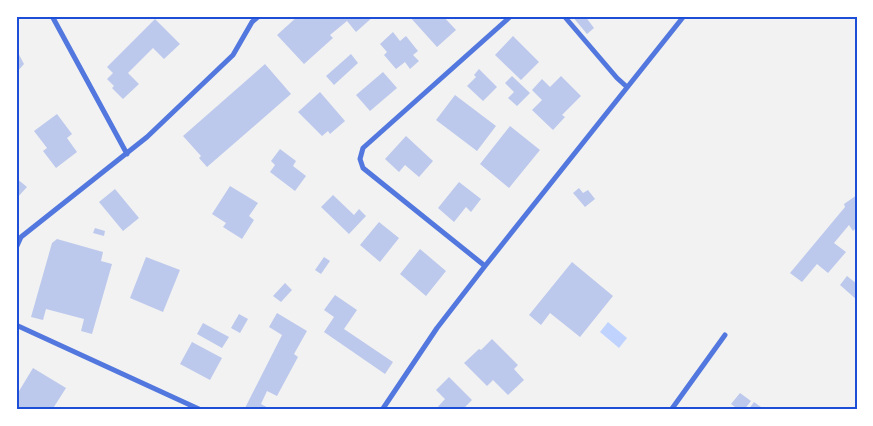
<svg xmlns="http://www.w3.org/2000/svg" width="873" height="426" font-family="'Space Grotesk',sans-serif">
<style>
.water{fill:#bfd3fe}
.building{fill:#bdc9ec}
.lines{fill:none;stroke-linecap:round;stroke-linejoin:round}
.minor{stroke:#5277de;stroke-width:5}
.neatline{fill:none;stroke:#1d4ed8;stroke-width:2}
</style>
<rect width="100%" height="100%" fill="#f2f2f2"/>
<path class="water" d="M608 322 627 338 619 348 600 332Z"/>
<path class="building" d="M298 16H374L356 32 347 21 330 35 333 38 304 64 277 35Z
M409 16H443L456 30 437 47Z
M572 16H585L594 28 587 34Z
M155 19 180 44 164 59 153 48 128 73 139 84 123 99 112 88 114 86 107 79 113 73 107 67Z
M393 32 400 41 406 36 418 51 413 55 419 61 410 69 405 62 396 69 384 55 387 52 380 44Z
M513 36 539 62 521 80 495 55Z
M16 49 24 64 16 73Z
M351 54 358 63 334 85 326 76Z
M265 64 291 94 207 167 199 158 201 156 183 136Z
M479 69 497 87 483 101 467 86 476 77 474 75Z
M383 72 397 88 370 111 356 95Z
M512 76 530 93 517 106 508 98 514 92 505 83Z
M561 76 581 96 562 115 565 117 553 130 532 110 542 100 532 90 542 79 550 87Z
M320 92 345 121 330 134 328 131 322 136 298 112Z
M455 95 496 126 477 151 436 120Z
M57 114 72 134 67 138 77 152 56 168 43 151 47 148 34 131Z
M510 126 540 150 509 188 480 164Z
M406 136 433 161 419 177 405 165 399 172 385 159Z
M280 149 296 161 293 166 306 176 295 191 270 172 275 165 271 161Z
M16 178 27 187 16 199Z
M459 182 481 199 471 212 466 207 454 222 438 208Z
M230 186 258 203 249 216 254 220 242 239 223 227 226 223 212 214Z
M579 188 583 193 588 190 595 199 585 207 573 193Z
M115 189 139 218 123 231 99 202Z
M333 195 354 215 359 209 366 216 349 234 321 207Z
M857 195V227L853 231 849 225 834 243 846 252 828 273 817 264 802 282 790 273 845 207 844 204Z
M379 222 399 238 380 262 360 245Z
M95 228 105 231 104 236 93 233Z
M57 239 103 252 101 261 112 264 92 334 81 331 84 319 46 309 43 320 31 317 52 243Z
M420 249 446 271 426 296 400 274Z
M146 257 180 270 163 312 130 298Z
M324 257 330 261 321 274 315 270Z
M572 262 613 296 580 337 550 313 541 325 529 315Z
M847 276 857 284V300L840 285Z
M285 283 292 290 281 302 273 296Z
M335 295 357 310 344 329 393 362 385 374 324 332 334 317 324 310Z
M277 313 307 331 294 354 298 357 277 396 267 391 261 404 272 410H244L282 335 269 327Z
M239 314 248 319 240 333 231 328Z
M203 323 229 337 222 348 197 334Z
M492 339 518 365 514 369 524 380 508 395 493 380 487 386 464 363 479 349 481 350Z
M192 342 222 358 210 380 180 364Z
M33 368 66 388 52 410 16 409V396Z
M449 377 472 400 462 410H435L445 399 436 390Z
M740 393 751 401 744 410H739L731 404Z
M754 402 765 410H748Z"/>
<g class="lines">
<path class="minor" d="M52 16 127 154
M564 16 617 78 627 87
M16 248 21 237 147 137 233 55 252 22 259 16
M485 266 363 168 360 159 363 148 511 16
M16 325 201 410
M382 410 437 328 485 266 684 16
M671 410 725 335"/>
</g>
<rect width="873" height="426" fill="none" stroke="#ffffff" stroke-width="35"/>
<rect x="18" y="18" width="838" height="390" class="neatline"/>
</svg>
